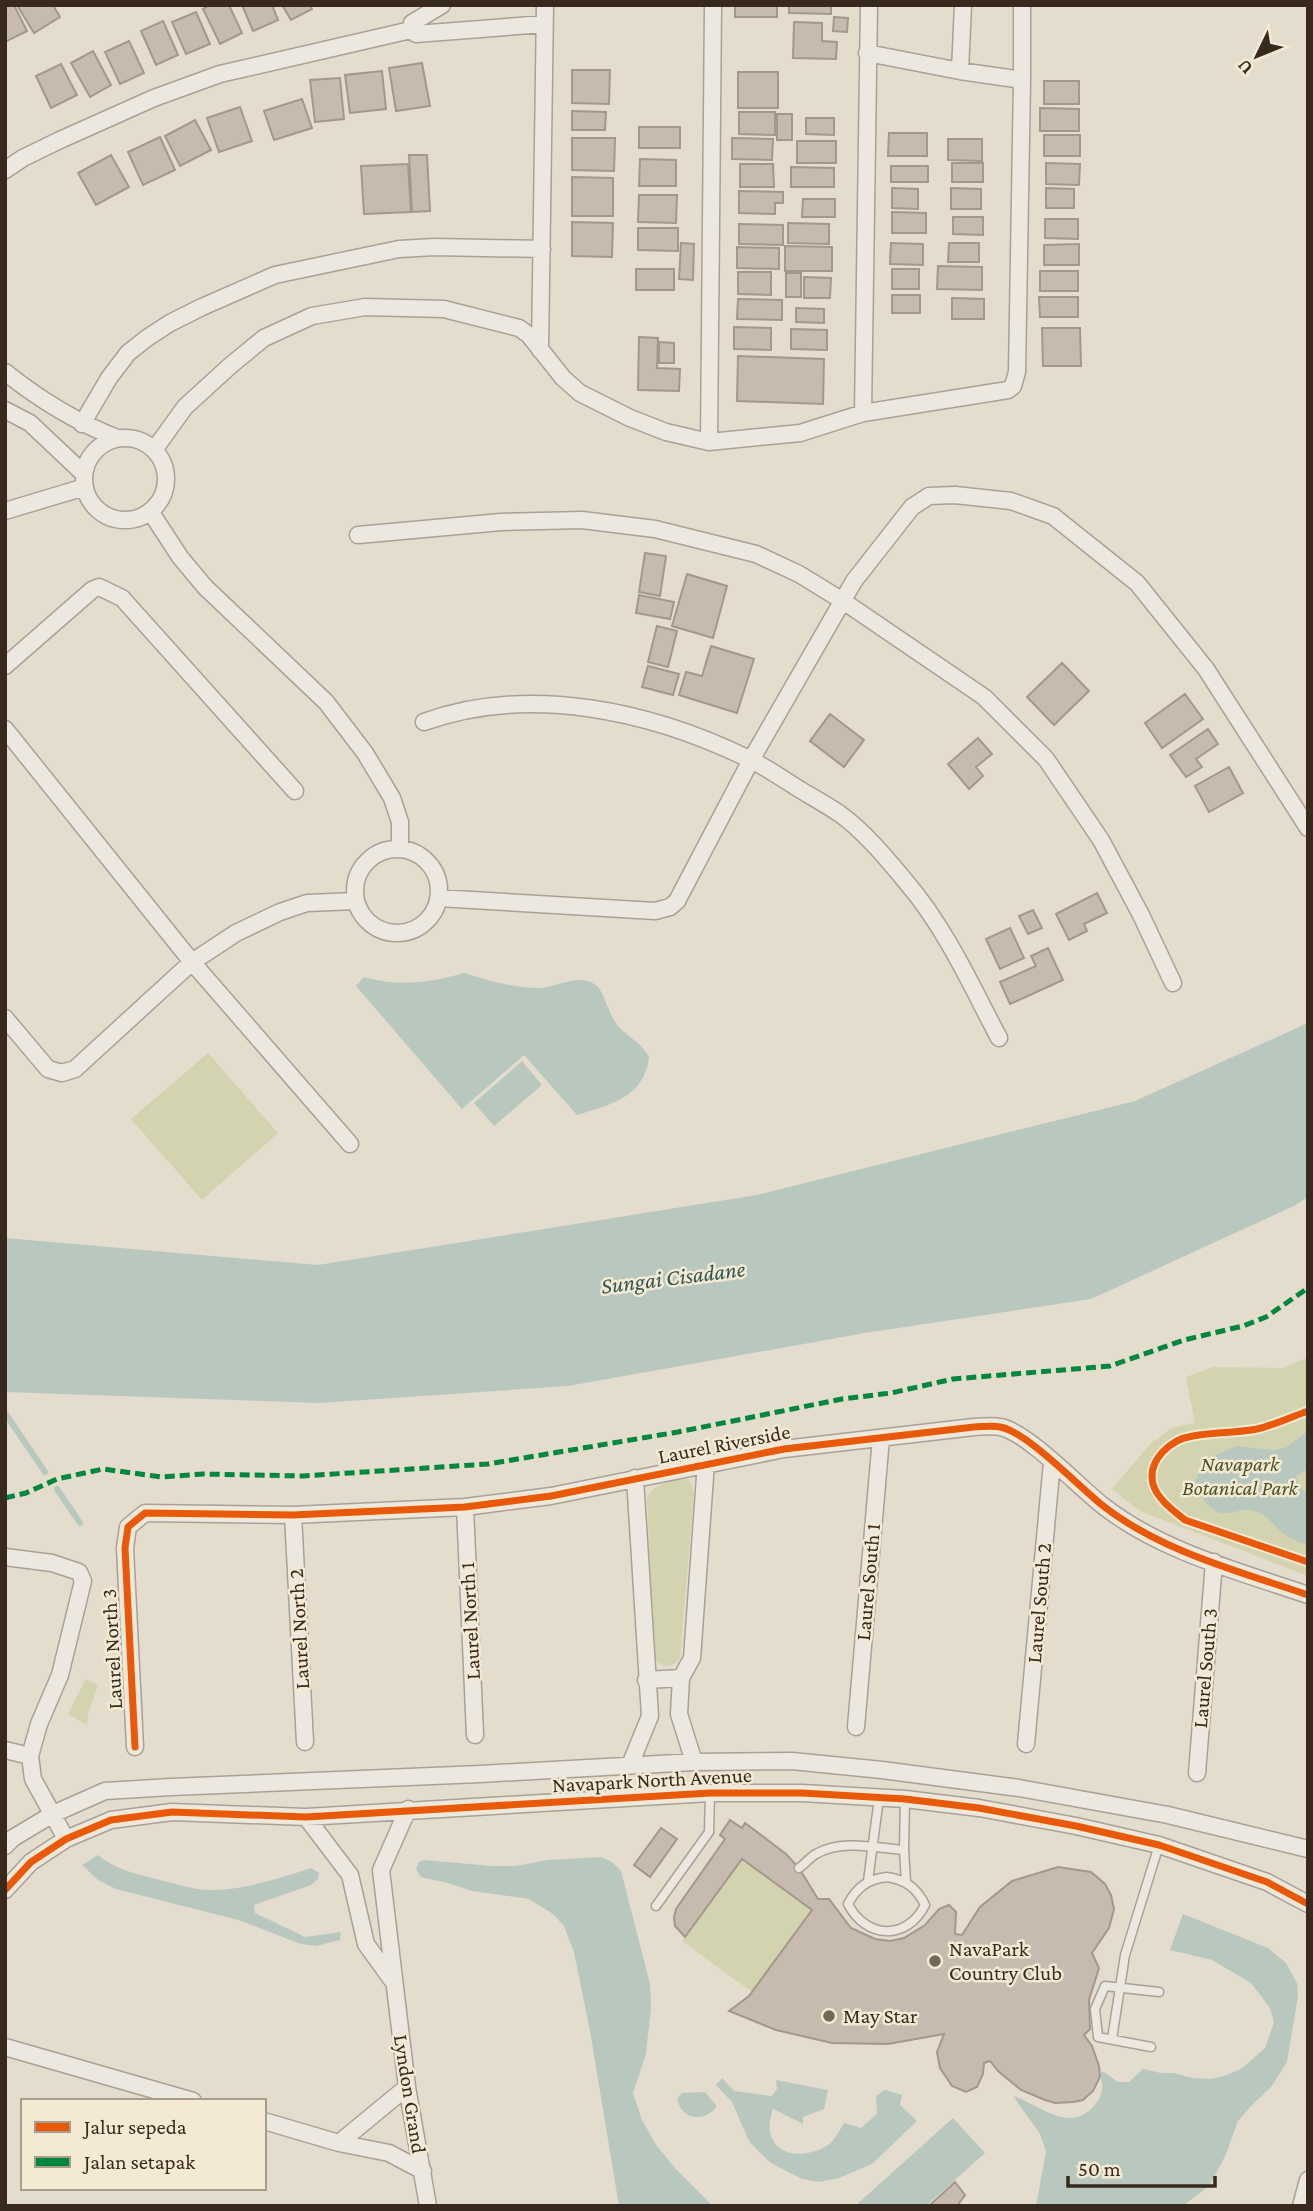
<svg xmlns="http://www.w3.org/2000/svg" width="1313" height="2211" font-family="'Crimson Pro',serif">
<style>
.green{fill:#d4d3b0}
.water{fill:#b9c8be}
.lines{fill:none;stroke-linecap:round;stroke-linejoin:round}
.stream{stroke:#b9c8be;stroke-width:6}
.building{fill:#c7baae;stroke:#a4988c;stroke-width:2}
.service-casing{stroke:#a9a196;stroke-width:11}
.minor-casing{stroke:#a9a196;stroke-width:19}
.service{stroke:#ece7df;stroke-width:8}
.minor{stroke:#ece7df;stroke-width:16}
.quiet{stroke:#00873e;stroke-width:5;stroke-dasharray:10 5;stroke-linecap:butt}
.cycleway-casing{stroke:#f4e9d3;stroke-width:11}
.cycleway{stroke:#e8590c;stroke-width:7}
.poi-dot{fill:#74685b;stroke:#f4e9d3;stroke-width:2.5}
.labels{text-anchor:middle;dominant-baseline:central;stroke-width:5;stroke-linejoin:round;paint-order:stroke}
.street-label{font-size:21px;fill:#37291e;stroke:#f4e9d3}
.park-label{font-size:21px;font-style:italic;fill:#4a5326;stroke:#f4e9d3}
.poi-label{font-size:21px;fill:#37291e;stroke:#f4e9d3;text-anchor:start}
.water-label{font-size:23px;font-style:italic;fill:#2e5752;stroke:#f4e9d3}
</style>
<rect width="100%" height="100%" fill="#e4dccd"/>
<path class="green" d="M208 1053 278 1133 202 1200 131 1119Z
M1308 1357V1576L1140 1511 1112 1489 1151 1443 1172 1428 1195 1423 1186 1377 1213 1367 1284 1368Z
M685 1478 691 1483 694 1493 680 1659C670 1669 663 1668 654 1658L647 1498C656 1482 669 1482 685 1478Z
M86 1679 98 1685 88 1714 87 1725 68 1714Z
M742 1859 812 1910 752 1992 682 1941Z"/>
<path class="water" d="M464 973C488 980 512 988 538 988 557 988 578 972 596 985 604 991 609 1017 619 1027 630 1039 642 1043 649 1057 645 1097 610 1105 577 1115L524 1055 462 1109 356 986 364 977C400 987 428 983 464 973Z
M1308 1023V1197L1294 1206 1091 1299 865 1333 568 1386 319 1403 5 1392V1238L318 1265 757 1195 1135 1101Z
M522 1061 542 1085 494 1126 474 1103Z
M1308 1431V1469L1296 1476 1302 1489 1308 1493V1545C1299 1542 1290 1539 1283 1533 1275 1527 1270 1519 1262 1514 1245 1505 1241 1513 1224 1513 1210 1513 1198 1494 1195 1482L1204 1460 1237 1446 1273 1450 1285 1448Z
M98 1855C114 1868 132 1873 152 1878 171 1882 191 1890 211 1890 244 1890 280 1878 311 1868L319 1873 318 1879 311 1885 254 1905 255 1913 305 1937 341 1932 340 1940 316 1946 301 1944 238 1920 116 1889 98 1880 82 1865Z
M601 1857 612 1862 621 1871 650 1984 651 2007 646 2054 633 2093 642 2120 656 2145 676 2169 713 2206H619L590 2031 574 1952 564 1926 553 1914 529 1899 472 1891 451 1884 421 1877 416 1869 419 1862 424 1860 492 1866H516L547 1860Z
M1183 1914 1268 1948 1286 1963 1297 1983 1298 1996 1287 2062 1271 2087 1252 2105 1238 2121 1226 2154 1210 2185 1183 2206H1036L1046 2151 1040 2134 1013 2096C1040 2105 1069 2134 1094 2106 1103 2096 1104 2087 1100 2075L1102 2071 1118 2082H1129L1143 2069 1161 2073H1174L1193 2078 1212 2079 1227 2075 1241 2069 1265 2048 1274 2022 1270 2008 1251 1983 1212 1960 1170 1950Z
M722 2078 734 2091 772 2096 777 2089 776 2080 828 2090 824 2109 803 2117V2124L773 2109C758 2150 796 2165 828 2145 834 2141 840 2130 844 2123L861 2128 877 2114 876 2096 885 2090 902 2095 900 2105 917 2121 872 2164 839 2178 819 2182 802 2179 771 2163 758 2151 749 2141 732 2102 716 2085Z
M705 2092 716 2105V2108C701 2123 682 2119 677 2099L682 2093Z
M953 2118 985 2153 926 2206H855Z"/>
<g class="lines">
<path class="stream" d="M5 1413 45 1472
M57 1489 80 1523"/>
</g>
<path class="building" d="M5 5H14L27 31 5 42Z
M17 5H53L60 17 34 33Z
M210 5H229L242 33 220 44 203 9Z
M242 5H272L278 20 253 31Z
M282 5H310L312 9 291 20Z
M735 5H777V17H735Z
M789 5H831V14L789 13Z
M196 12 210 44 186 54 172 22Z
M834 17 848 18 847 32 833 31Z
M163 21 178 55 156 65 141 31Z
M794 22 822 23V41L837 42 836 59 793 58Z
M129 41 144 73 120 84 105 52Z
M93 51 111 85 90 97 71 63Z
M422 63 430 106 396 111 389 68Z
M61 64 77 95 51 108 36 76Z
M572 70H610L609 104 572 103Z
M382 71 386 109 350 113 345 75Z
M738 72H778V108H738Z
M340 78 344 119 315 122 310 80Z
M1044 81H1079V104H1044Z
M302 99 312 128 274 140 264 111Z
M240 107 252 141 219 152 207 118Z
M1040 108 1079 109V131H1040Z
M572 111 606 112 605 130H572Z
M739 112H775V135L739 134Z
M777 114H792V140H777Z
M806 118H834V135L806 134Z
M195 120 211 150 180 166 165 136Z
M639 127H680V148H639Z
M889 133H927V156H888Z
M1044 135H1080V156H1044Z
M160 137 175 170 143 185 128 152Z
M572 138H615L614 171 572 170Z
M732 138 773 139 772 160 732 159Z
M948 139H982V161L948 160Z
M797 141H836V163H797Z
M111 155 129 187 96 205 78 173Z
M409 155H427L430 211 412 212Z
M640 159 676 160V186H639Z
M952 163H983V182H952Z
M1046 163 1080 164 1079 185 1046 184Z
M408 164 411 212 364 214 361 166Z
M740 164H773L774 187H740Z
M891 166H928V182H891Z
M791 167 834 168V187H791Z
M572 177 613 178V216H572Z
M892 188 918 189V209L892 208Z
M951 188 981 189V209H951Z
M1046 188 1074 189V208H1046Z
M739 191 783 192V203H775V214L739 213Z
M639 195H677L676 223 638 222Z
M803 199H835V217H802Z
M892 212 926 213V233H892Z
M953 217H983V235L953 234Z
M1045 219H1078V239L1045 238Z
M572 222 613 223 612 257 572 256Z
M788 223 829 224V244L788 243Z
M739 224 783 225V245L739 244Z
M638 228H678V251L638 250Z
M681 243 694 244 693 280 679 279Z
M891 243 923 244V265L890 264Z
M949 243H979V262H948Z
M1079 244V265H1044V245Z
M785 246 832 247V271H785Z
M737 247 779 248V269L737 268Z
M938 266 982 267V290L937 289Z
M636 269H674V290H636Z
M892 269H919V289H892Z
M1040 271H1078V291H1040Z
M738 272H771V295L738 294Z
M786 273H801V297H786Z
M804 277 831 278 830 298H804Z
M892 295H920V313H892Z
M1039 297H1078V317H1040Z
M952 298 984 299V319H952Z
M738 299 782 300V320L737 319Z
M796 308 824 309V323L796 322Z
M734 327 771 328V350L734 349Z
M1042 328H1080L1081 366H1043Z
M791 329 827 330V350L791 349Z
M639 337 658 338 657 368 680 369 679 391 638 390Z
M659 342 674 343V363H659Z
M738 356 824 359 823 404 737 401Z
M645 553 666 556 660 596 639 592Z
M687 574 727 586 713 638 672 626Z
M639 595 674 602 670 619 636 613Z
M657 626 677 631 668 667 648 662Z
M711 646 754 659 737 713 679 695 686 672 702 676Z
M1062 663 1089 691 1054 725 1027 697Z
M648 666 679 674 673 695 642 687Z
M1185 694 1203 719 1162 748 1145 723Z
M830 714 864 740 844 767 810 741Z
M1208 729 1218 744 1196 759 1202 767 1186 777 1170 755Z
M978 738 992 754 976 767 983 776 969 789 948 764Z
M1229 767 1243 793 1209 812 1195 786Z
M1097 893 1107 913 1084 924 1087 931 1069 940 1056 914Z
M1033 910 1042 928 1028 934 1019 916Z
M1010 928 1024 958 1000 969 986 939Z
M1048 948 1063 980 1010 1004 1000 982 1036 966 1031 956Z
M730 1820 742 1828 745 1823 786 1854 799 1868 818 1899H829L851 1928 875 1939 890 1941 904 1938 925 1925 939 1909 949 1905 956 1912 955 1934 962 1935 980 1907 1012 1881 1058 1867 1091 1872 1105 1884 1111 1895 1114 1909 1109 1928 1092 1953 1099 1968 1089 2000 1090 2029 1084 2035 1092 2046 1099 2066 1100 2077 1093 2091 1083 2100 1073 2102 1055 2103 1045 2100 1021 2090 998 2071 990 2061 984 2063 983 2074 977 2087 966 2092 952 2086 940 2068 937 2052 944 2034 888 2044 832 2043 776 2030 729 2011 749 1996 812 1910 742 1859 685 1937 675 1926 674 1917 676 1909 725 1839 720 1835Z
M661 1828 677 1839 650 1877 634 1865Z
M955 2182 965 2195 957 2206H929Z"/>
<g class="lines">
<defs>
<path id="service" d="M905 1799 904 1850 906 1882
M799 1868C805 1864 810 1857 816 1854 842 1839 876 1848 904 1850
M887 1877C906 1880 917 1888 925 1905 907 1941 866 1939 848 1904 857 1887 868 1879 887 1877Z
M868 1881 879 1798
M656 1906 709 1832 710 1793
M1112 2039 1125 1955 1159 1845
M1151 2047 1098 2037 1095 2009 1105 1986 1159 1992"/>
<path id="minor" d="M411 30 416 34 544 24
M960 71 963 5
M1022 80V5
M5 170 23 158 60 140 154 98 220 74 411 30 412 23 442 5
M540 350 545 5
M5 372C40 400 76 422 117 438
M5 410 30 423 84 474
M863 413 869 5
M82 424 109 378 128 353 147 338 170 323 202 307 275 275 399 249 435 247 542 249
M84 479a41 41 0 1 1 82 0a41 41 0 1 1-82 0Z
M709 442 713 5
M154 450 185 407 231 365 264 338 312 316 365 307 444 309 519 328 529 335 563 378 580 393 630 418 666 432 709 442 800 433 863 413 1008 390 1013 386 1017 372 1022 80 960 71 867 53
M5 511 85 487
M150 511 180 557 205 587 326 702 365 753 392 798 400 822V849
M358 535 501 522 582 520 655 529 756 554 799 574 843 601 984 697 1046 759 1101 840 1141 915 1173 983
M5 666 92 590 99 587 122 598 295 791
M424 722C529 684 651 711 749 759 766 767 783 779 799 789 812 797 827 805 840 814 865 832 887 859 907 883 946 929 971 985 999 1038
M5 729 192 962 350 1144
M355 891a42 42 0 1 1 84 0a42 42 0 1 1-84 0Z
M438 898 655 911 670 907 677 901 751 760 854 581 912 507 929 496 955 495 1011 501 1053 516 1137 583 1206 669 1308 828
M5 1018 48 1069 62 1073 75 1069 192 962 236 933 280 912 307 903 356 901
M465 1507 475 1735
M293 1515 305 1742
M5 1557 52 1563 79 1572 83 1581 60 1675 39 1724 30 1756 33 1779 66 1839
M646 1680 681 1678
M856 1727 881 1438
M1026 1744 1052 1462
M135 1747 125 1548 128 1527 145 1513 293 1515 465 1507 551 1496 784 1449 974 1427C982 1427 992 1425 1000 1427 1026 1431 1079 1487 1102 1505 1160 1551 1238 1571 1308 1595
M5 1750 30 1756
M694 1762 679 1714 681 1678 692 1658 706 1463
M630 1765 650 1716 635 1478
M1197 1773 1214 1562
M408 1809 381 1870 407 2087 428 2206
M306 1817 350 1875 366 1944 392 1980
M5 1846 13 1838 53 1814 105 1791 171 1787 480 1774 694 1762 792 1761 882 1770 1019 1788 1168 1815 1308 1849
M5 1890 31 1862 66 1839 111 1820 172 1812 306 1817 710 1793H802L905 1799 979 1808 1076 1826 1159 1845 1267 1882 1308 1904
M5 2047 193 2101
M264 2121 339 2143 389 2153 423 2171
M339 2143 407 2087
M1301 2206 1308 2180"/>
</defs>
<use href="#service" class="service-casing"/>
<use href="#minor" class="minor-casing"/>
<use href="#service" class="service"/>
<use href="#minor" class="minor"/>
<path class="quiet" d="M5 1498 26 1493 57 1479 103 1469 162 1477 203 1474 303 1476 488 1464 678 1432 842 1399 891 1393 953 1379 1110 1366 1184 1340 1243 1326 1266 1317 1308 1288"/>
<defs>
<path id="cycleway" d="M1308 1411C1291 1417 1274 1425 1257 1429 1236 1433 1214 1432 1193 1436 1171 1439 1147 1460 1153 1484 1157 1499 1174 1511 1185 1520L1308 1562
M135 1747 125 1548 128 1527 145 1513 293 1515 465 1507 551 1496 784 1449 974 1427C982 1427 992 1425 1000 1427 1026 1431 1079 1487 1102 1505 1160 1551 1238 1571 1308 1595
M5 1890 31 1862 66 1839 111 1820 172 1812 306 1817 710 1793H802L905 1799 979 1808 1076 1826 1159 1845 1267 1882 1308 1904"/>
</defs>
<use href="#cycleway" class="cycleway-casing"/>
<use href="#cycleway" class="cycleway"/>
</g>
<g class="poi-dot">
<circle cx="935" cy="1961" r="7"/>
<circle cx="829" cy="2016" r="7"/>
</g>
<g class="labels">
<g class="street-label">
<text transform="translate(724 1444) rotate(-11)">Laurel Riverside</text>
<text transform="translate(868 1582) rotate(-85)">Laurel South 1</text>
<text transform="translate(1039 1603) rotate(-85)">Laurel South 2</text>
<text transform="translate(470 1621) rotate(-93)">Laurel North 1</text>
<text transform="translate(299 1629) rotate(-93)">Laurel North 2</text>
<text transform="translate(112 1649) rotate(-93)">Laurel North 3</text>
<text transform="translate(1205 1668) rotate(-85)">Laurel South 3</text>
<text transform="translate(652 1780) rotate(-3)">Navapark North Avenue</text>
<text transform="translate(410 2094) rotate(81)">Lyndon Grand</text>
</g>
<g class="park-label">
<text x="1240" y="1464">Navapark<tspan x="1240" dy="24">Botanical Park</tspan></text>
</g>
<g class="poi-label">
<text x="949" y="1949">NavaPark<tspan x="949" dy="24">Country Club</tspan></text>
<text x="843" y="2016">May Star</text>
</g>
<g class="water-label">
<text transform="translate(673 1277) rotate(-7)">Sungai Cisadane</text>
</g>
</g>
<rect width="1313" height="2211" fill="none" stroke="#37291e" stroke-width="14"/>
<rect x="21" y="2099" width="245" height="91" fill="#f4e9d3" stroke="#a89c8b" stroke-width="2"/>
<rect x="35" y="2122" width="35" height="10" fill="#e8590c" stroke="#a89c8b" stroke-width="2"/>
<text x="84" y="2134" font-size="21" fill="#37291e">Jalur sepeda</text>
<rect x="35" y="2157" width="35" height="10" fill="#00873e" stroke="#a89c8b" stroke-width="2"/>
<text x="84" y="2169" font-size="21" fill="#37291e">Jalan setapak</text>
<g transform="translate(1257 56) rotate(227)" stroke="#f4e9d3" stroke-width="5" paint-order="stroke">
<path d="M0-5L12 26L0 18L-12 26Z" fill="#37291e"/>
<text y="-10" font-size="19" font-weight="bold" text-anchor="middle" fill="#37291e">U</text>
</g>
<path d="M1068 2176v10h147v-10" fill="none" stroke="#37291e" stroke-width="3.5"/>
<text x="1078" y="2176" font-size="21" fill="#37291e" stroke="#f4e9d3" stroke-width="5" paint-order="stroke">50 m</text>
</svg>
